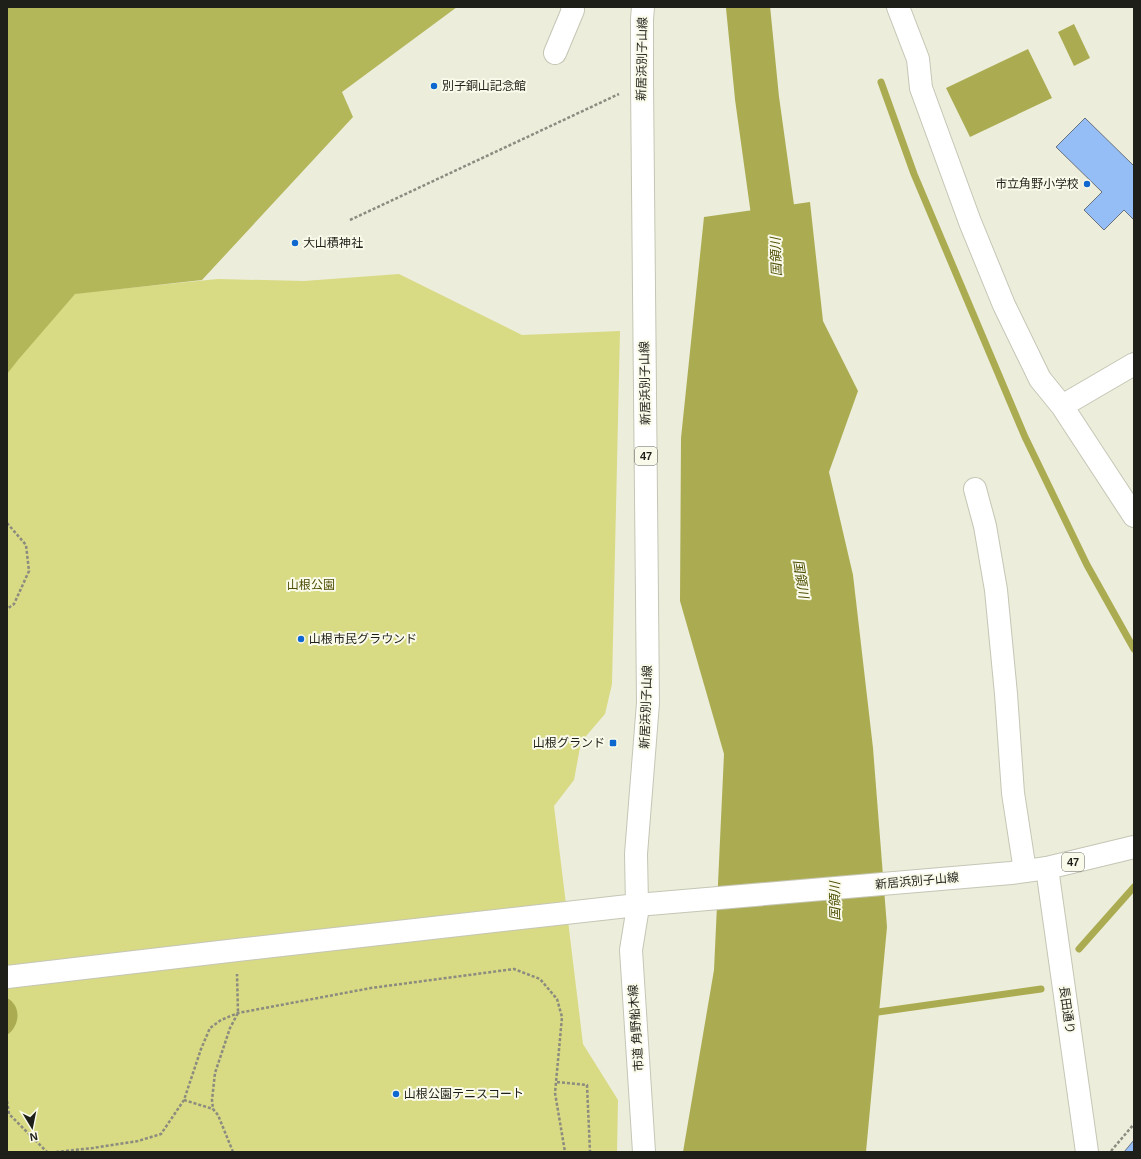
<svg xmlns="http://www.w3.org/2000/svg" width="1141" height="1159" font-family="Helvetica,'Noto Sans JP',sans-serif">
<style>
.green{fill:#d8da84}
.forest{fill:#b4b65a}
.water{fill:#abac51}
.lines{fill:none;stroke-linecap:round;stroke-linejoin:round}
.stream{stroke:#abac51;stroke-width:7}
.river{stroke:#abac51;stroke-width:44}
.building{fill:#95bef6;stroke:#68717e}
.minor-casing{stroke:#c5c6b5;stroke-width:24}
.major-casing{stroke:#c5c6b5;stroke-width:24}
.path{stroke:#8b8b7f;stroke-width:2.5;stroke-dasharray:3 2;stroke-linecap:butt}
.minor{stroke:#fff;stroke-width:22}
.major{stroke:#fff;stroke-width:22}
.poi-dot{fill:#0f67d0;stroke:#f9fae9;stroke-width:1.5}
.labels{text-anchor:middle;dominant-baseline:central;stroke-width:4;stroke-linejoin:round;paint-order:stroke}
.shield{fill:#f9fae9;stroke:#606157;stroke-width:1}
.shield-label{font-size:11px;font-weight:bold;fill:#1f1f19}
.street-label{font-size:12px;fill:#1f1f19;stroke:#f9fae9}
.poi-label{font-size:12px;fill:#1f1f19;stroke:#f9fae9;text-anchor:start}
.park-label{font-size:12px;fill:#504f07;stroke:#f9fae9}
.water-label{font-size:13px;font-style:italic;fill:#505007;stroke:#f9fae9}
</style>
<rect width="100%" height="100%" fill="#eceddb"/>
<path class="green" d="M399 274 522 335 620 331 612 684 605 714 581 742 574 780 554 806 583 1044 618 1100 617 1152H7V307L28 298 218 279 304 281Z"/>
<path class="forest" d="M7 7H457L342 92 353 117 202 280 75 294 18 360 7 374Z"/>
<path class="water" d="M1074 24 1090 58 1074 66 1058 32Z
M1028 49 1052 98 970 137 946 88Z
M810 202 823 321 858 391 829 472 853 575 873 748 887 927 866 1152H683L714 970 724 754 680 601 681 438 704 217Z
M7 998C22 1006 20 1026 7 1035Z"/>
<g class="lines">
<path class="stream" d="M881 82 914 174 1025 437 1087 565 1134 649
M1079 949 1134 887
M871 1013 1041 989"/>
<path class="river" d="M748 7 757 98 775 228 776 268"/>
</g>
<path class="building" d="M1085 118 1134 166V220L1124 210 1104 230 1084 210 1102 192 1056 147Z
M1134 1140V1152H1124Z"/>
<g class="lines">
<defs>
<path id="minor" d="M898 7 918 59 921 88 970 222 1004 305 1040 379 1062 406 1134 516
M555 53 573 10 572 7
M1062 406 1134 364
M975 489 985 526 996 590 1006 694 1013 793 1025 871
M1047 868 1087 1152
M7 977 237 950 637 905V913L631 950 644 1152"/>
<path id="major" d="M643 7 642 19V83L648 703 636 854 637 905 1011 873 1047 868 1134 847"/>
</defs>
<use href="#minor" class="minor-casing"/>
<use href="#major" class="major-casing"/>
<path class="path" d="M350 220 619 94
M7 523 26 545 29 571 14 604 7 609
M557 1082 587 1085 590 1152
M184 1100 213 1109
M7 1101 9 1114 47 1152
M1111 1151 1134 1124
M56 1152 93 1148 138 1141 161 1134 184 1100 201 1049 210 1028 221 1020 238 1013 371 988 514 969 540 979 557 999 562 1017 555 1093 565 1152
M233 1152 218 1115 213 1109 212 1100 215 1073 230 1028 238 1013 237 974"/>
<use href="#minor" class="minor"/>
<use href="#major" class="major"/>
</g>
<g class="poi-dot">
<circle cx="434" cy="86" r="4"/>
<circle cx="1087" cy="184" r="4"/>
<circle cx="295" cy="243" r="4"/>
<circle cx="301" cy="639" r="4"/>
<rect x="609" y="739" width="8" height="8" rx="2"/>
<circle cx="396" cy="1094" r="4"/>
</g>
<g class="labels">
<g class="shield">
<rect x="635" y="447" width="22" height="18" rx="3"/>
<rect x="1062" y="853" width="22" height="18" rx="3"/>
</g>
<g class="shield-label">
<text x="646" y="456">47</text>
<text x="1073" y="862">47</text>
</g>
<g class="street-label">
<text transform="translate(642 59) rotate(-89)">新居浜別子山線</text>
<text transform="translate(645 383) rotate(-91)">新居浜別子山線</text>
<text transform="translate(646 707) rotate(-88)">新居浜別子山線</text>
<text transform="translate(917 881) rotate(-5)">新居浜別子山線</text>
<text transform="translate(1067 1010) rotate(82)">長田通り</text>
<text transform="translate(636 1028) rotate(-94)">市道 角野船木線</text>
</g>
<g class="poi-label">
<text x="442" y="86">別子銅山記念館</text>
<text x="1079" y="184" text-anchor="end">市立角野小学校</text>
<text x="303" y="243">大山積神社</text>
<text x="309" y="639">山根市民グラウンド</text>
<text x="605" y="743" text-anchor="end">山根グランド</text>
<text x="404" y="1094">山根公園テニスコート</text>
</g>
<g class="park-label">
<text x="311" y="585">山根公園</text>
</g>
<g class="water-label">
<text transform="translate(776 257) rotate(-92)">国領川</text>
<text transform="translate(801 579) rotate(81)">国領川</text>
<text transform="translate(835 901) rotate(-91)">国領川</text>
</g>
</g>
<rect width="1141" height="1159" fill="none" stroke="#1f1f19" stroke-width="16"/>
<g transform="translate(32 1127) rotate(170)" stroke="#f9fae9" stroke-width="3" paint-order="stroke">
<path d="M0-3L7 15L0 10L-7 15Z" fill="#1f1f19"/>
<text y="-6" font-size="11" font-weight="bold" text-anchor="middle" fill="#1f1f19">N</text>
</g>
</svg>
